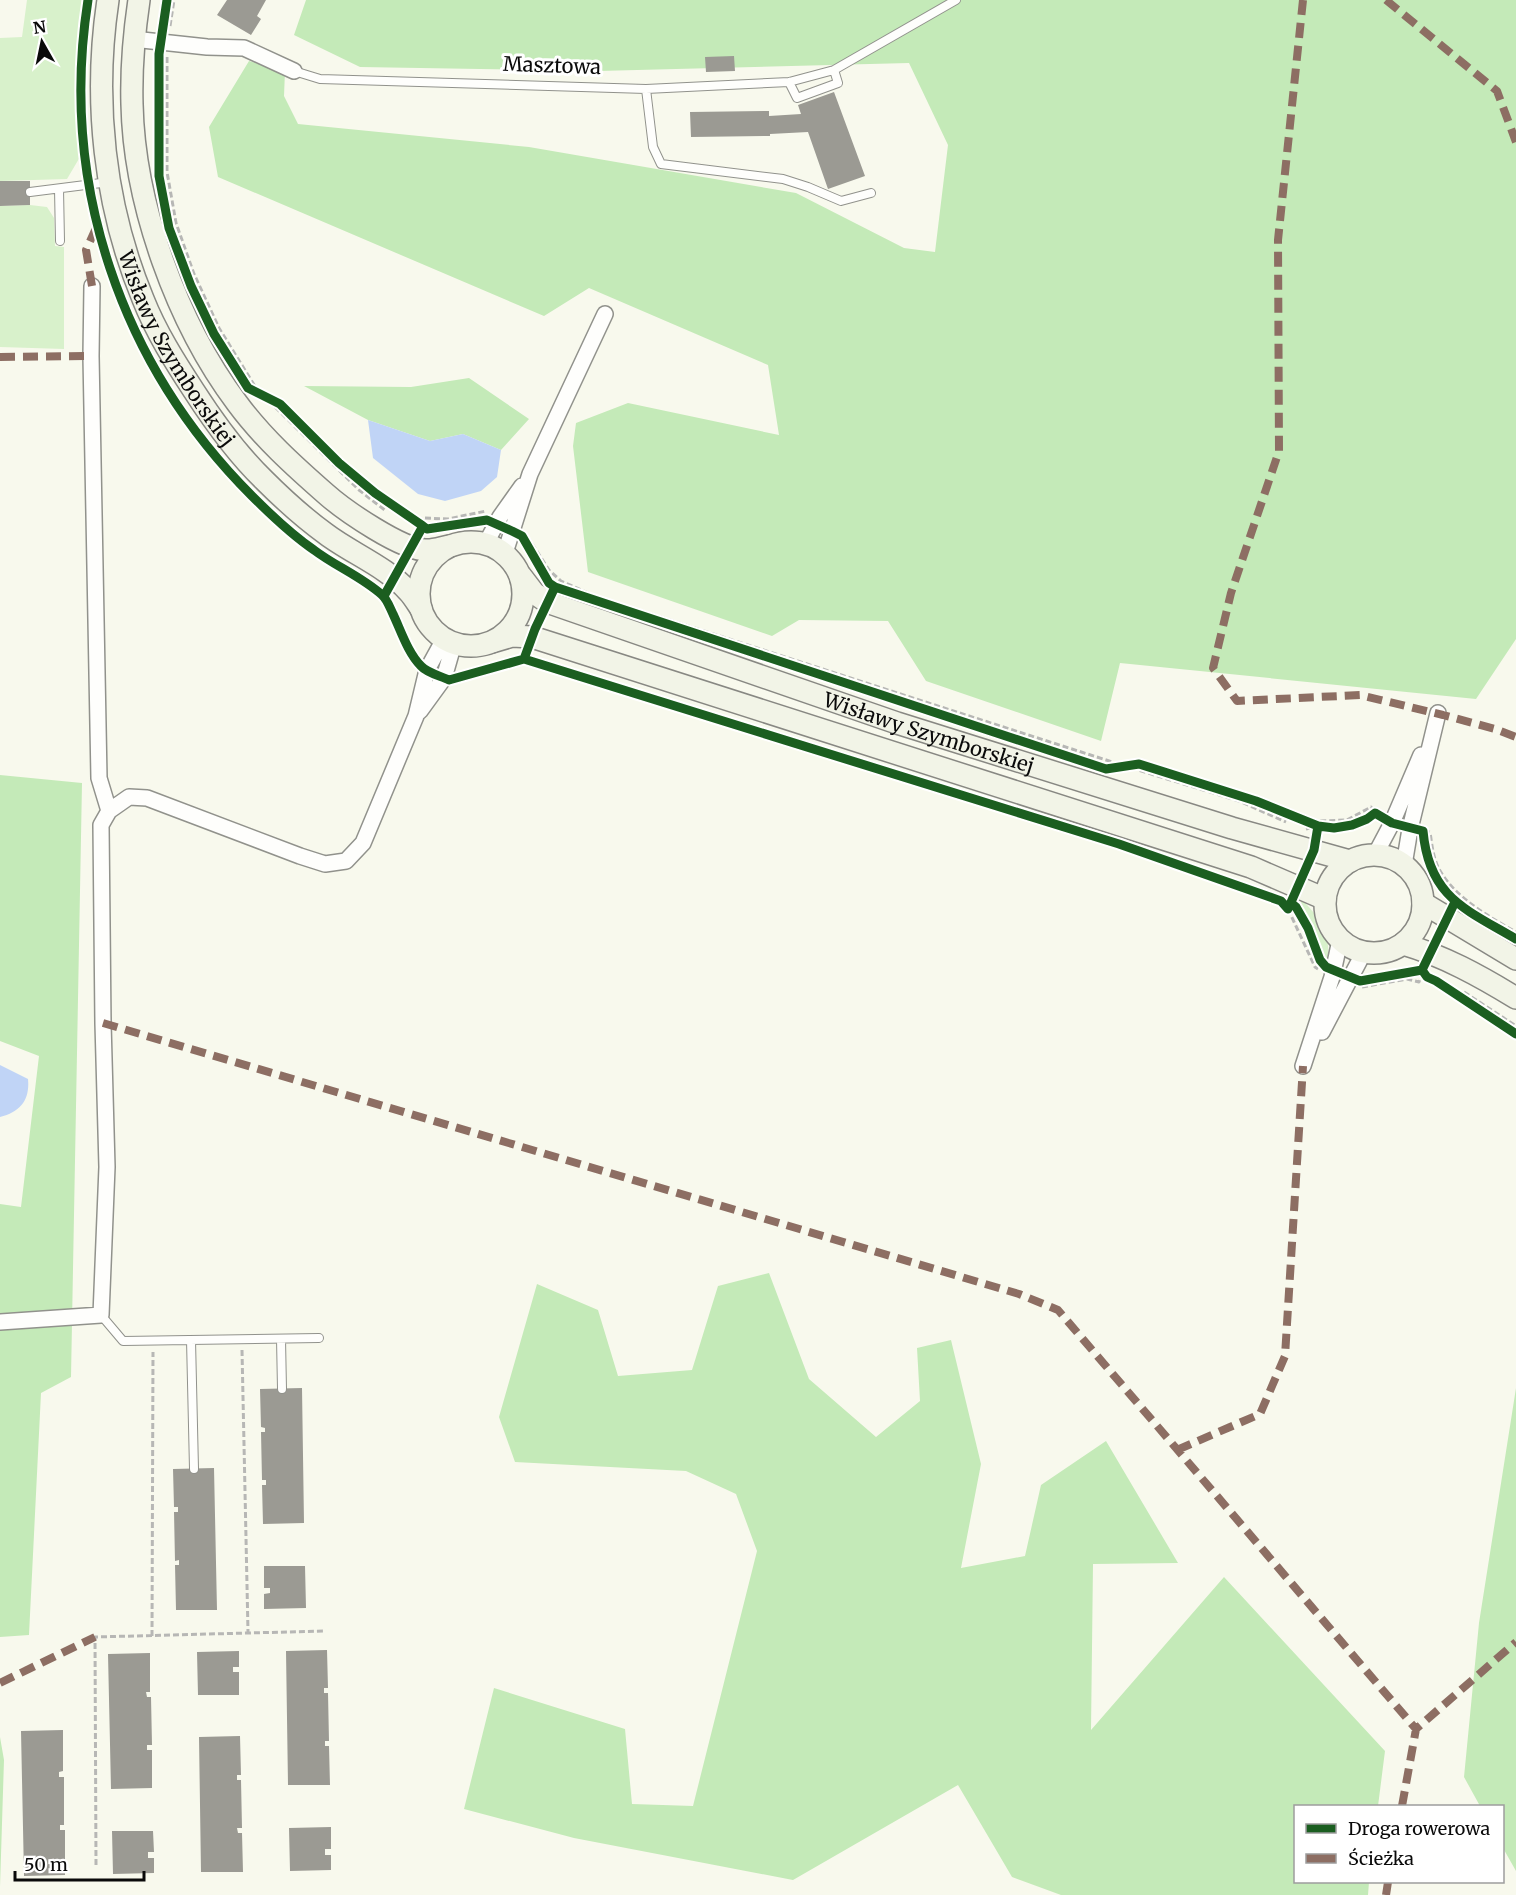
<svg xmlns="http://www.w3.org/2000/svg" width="1516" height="1895" font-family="Merriweather,serif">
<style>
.green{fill:#d8f1cb}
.forest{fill:#c4eab8}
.water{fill:#c0d4f6}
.building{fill:#9b9a93}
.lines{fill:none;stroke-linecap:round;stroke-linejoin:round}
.lane-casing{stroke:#91928c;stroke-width:10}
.street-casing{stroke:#91928c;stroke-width:18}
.secondary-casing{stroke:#888883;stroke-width:24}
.path{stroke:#b7b7b5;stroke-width:3;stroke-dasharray:6 3;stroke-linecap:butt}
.lane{stroke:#fefefc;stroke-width:8}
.street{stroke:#fefefc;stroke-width:15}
.secondary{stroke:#f2f4e7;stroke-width:21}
.quiet{stroke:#8d6e63;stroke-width:8;stroke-dasharray:15 8;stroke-linecap:butt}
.cycleway-casing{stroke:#fff;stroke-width:13}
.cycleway{stroke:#1b5e20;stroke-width:9}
.labels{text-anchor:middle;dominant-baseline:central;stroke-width:6;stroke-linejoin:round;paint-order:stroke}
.street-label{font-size:20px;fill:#0a0a0a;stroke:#fff}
</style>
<rect width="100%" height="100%" fill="#f8f9ed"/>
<path class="green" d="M27 0H83L77 40 80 157 67 179 0 181V38L22 37Z
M30 205 47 207 54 218 55 246 64 247V349L0 347V206Z
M1301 899C1319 916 1334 938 1326 963L1321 960 1311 930 1300 910Z"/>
<path class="forest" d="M306 0H1516V639L1476 699 1120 663 1101 741 926 681 888 621 799 620 772 636 588 572 573 446 576 423 628 403 779 435 768 365 589 288 544 316 218 177 209 127 249 61 285 71 284 96 298 124 529 147 796 193 904 248 935 252 948 145 909 63 598 71 360 67 294 35Z
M469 378 529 419 501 450 463 434 430 441 368 420 304 386 411 387Z
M0 775 82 783 71 1377 41 1393 29 1635 0 1637V1204L21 1207 39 1056 0 1041Z
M769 1273 809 1379 876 1437 920 1401 917 1348 951 1340 981 1464 961 1568 1025 1556 1041 1485 1106 1441 1178 1563 1093 1564 1091 1730 1224 1577 1385 1751 1378 1806H1296V1882H1369L1368 1895H1061L1012 1877 958 1785 793 1880 574 1838 464 1809 494 1688 625 1729 632 1804 693 1806 757 1551 736 1494 686 1471 515 1462 499 1417 537 1284 598 1310 618 1376 692 1370 718 1286Z
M1516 1388V1871L1503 1848 1502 1806H1480L1464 1777 1479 1623Z
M0 1737 4 1760 0 1887Z"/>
<path class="water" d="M368 420 430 441 463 434 501 450 497 477 481 491 445 501 418 494 373 458Z
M0 1065 28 1079C30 1099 21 1112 0 1117Z"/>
<path class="building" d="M227 0H266L257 16 261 19 251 35 217 15Z
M734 56 735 71 706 72 705 57Z
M834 92 865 176 828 189 808 132 770 134V136L691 137 690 112 769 111V116L801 114 798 105Z
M0 181H30V205L0 206Z
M302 1388 304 1523 263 1524 262 1485H266V1480H262L261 1432H265V1428L261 1427 260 1389Z
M214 1468 217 1610H176L175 1565H179V1560L175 1561 174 1512H178V1507H174L173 1469Z
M264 1566H305L306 1608 264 1609V1594L270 1593V1588H264Z
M327 1650 328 1688H324V1693H328L329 1741H325V1746H329L330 1785H288L286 1651Z
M239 1651V1667H233V1672H239V1695H198L197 1652Z
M150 1653V1692H146L147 1697H151L152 1745H147V1750H152V1788L111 1789 108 1654Z
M63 1730V1771L59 1772V1777H64V1825H60V1830H65V1875L24 1876 21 1731Z
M240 1736 241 1775H237V1780H241L242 1828H237L238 1833H242L243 1872H201L199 1737Z
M331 1827V1849H325V1855H331V1870L290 1871 289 1828Z
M112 1831H153L154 1852H148V1858H154V1873L113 1874Z"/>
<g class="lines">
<defs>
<path id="lane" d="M294 71 320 79 646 89 789 82 834 70 956 0
M789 82 797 98 838 83 834 70
M646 89 653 147 661 164 783 179 808 187 841 201 871 193
M59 189 60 241
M30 192 109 182
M101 1315 123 1341 319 1338
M281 1339 282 1389
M191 1340 194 1469"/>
<path id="street" d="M133 39 207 47 244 48 294 71
M486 543 500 517 522 486
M505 553 530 474 605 314
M420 711 444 678 454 643
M109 811 129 797 147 798 300 856 325 864 346 861 363 843 416 716 427 670 444 639
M1375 855 1392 823 1421 755
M1404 865 1410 829 1438 713
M1322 1032 1364 952
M1303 1066 1332 977 1340 940
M0 1322 101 1315 107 1167 103 1023 101 825 109 811 99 778 91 356 92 286"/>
<g id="secondary">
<path id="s1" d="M108 0C93 100 104 205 143 299 156 332 175 362 194 391 214 422 237 454 264 480 283 499 304 518 326 534 351 553 387 567 408 591 413 596 417 603 421 609"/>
<path d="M139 0C134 34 131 69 132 104 134 204 177 323 237 403 262 437 294 466 326 494 344 510 403 551 427 550 435 550 443 547 450 546"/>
<circle cx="471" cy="594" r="52"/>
<path id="s2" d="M521 576 534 593 547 602 897 723 1232 828 1350 861"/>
<path d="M492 642 512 636 532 637 1251 867 1325 899"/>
<circle cx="1374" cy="904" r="49"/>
<path d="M1423 903 1516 959"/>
<path d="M1403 944C1444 956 1480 976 1516 998"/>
</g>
</defs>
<use href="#lane" class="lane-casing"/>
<use href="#street" class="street-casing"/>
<use href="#secondary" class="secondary-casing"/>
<path class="path" d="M170 26 174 0
M167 57V172L176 223 194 274 219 328 256 388 359 490 386 511
M415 526H423V518L448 519 486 511
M527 536 549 570 561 581 595 596 1125 766 1239 801 1286 822
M1306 829 1318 826 1320 821 1347 820 1371 807 1375 813
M1424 831 1430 832C1432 845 1433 858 1439 869 1454 897 1489 917 1516 932
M1288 909 1315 967 1318 969
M1362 987 1407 979 1419 982 1422 970
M1464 992 1516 1026
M242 1350 248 1632
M152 1636 153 1352
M96 1865 95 1637 325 1631"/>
<use href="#lane" class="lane"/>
<use href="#street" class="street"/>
<use href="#secondary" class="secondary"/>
<path class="quiet" d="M1303 0 1278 240 1279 451 1231 593 1213 668 1237 701 1360 695 1443 715 1495 729 1516 737
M1386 0 1497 91 1516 142
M92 286 86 250 97 226
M0 357 91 356
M103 1023 1019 1294 1058 1310 1416 1729
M1177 1450 1260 1414 1285 1356 1303 1066
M0 1683 95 1637
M1402 1806 1416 1729 1516 1642
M1386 1895 1388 1882"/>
<defs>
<path id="cycleway" d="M88 0C59 185 121 365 252 496 271 515 292 535 314 550 335 566 362 577 382 595 387 599 390 608 393 614 401 631 408 653 421 666 427 673 441 676 449 680L524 659 1119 844 1281 901 1288 909 1314 850 1318 826
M167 0 159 54V176L169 228 191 286 214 334 248 388 280 404 339 463 375 493 423 526 427 529 487 520 512 531 522 536 549 583 555 587 1106 769 1139 764 1256 801 1318 826 1334 828 1352 825 1367 819 1375 813 1392 823 1423 831C1429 897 1465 909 1516 939
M384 596 423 526
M524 659 535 629 555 587
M1291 903 1296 907 1308 928 1320 960 1326 967 1360 981 1422 970 1427 977 1436 981 1516 1034
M1422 970 1455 902"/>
</defs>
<use href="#cycleway" class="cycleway-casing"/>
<use href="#cycleway" class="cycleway"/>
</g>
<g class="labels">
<g class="street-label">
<text transform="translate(552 65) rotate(2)">Masztowa</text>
<text stroke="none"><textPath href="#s1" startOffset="364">Wisławy Szymborskiej</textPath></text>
<text stroke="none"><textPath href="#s2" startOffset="441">Wisławy Szymborskiej</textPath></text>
</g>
</g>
<rect x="1294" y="1805" width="210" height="78" fill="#ffffff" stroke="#9d9d9d" stroke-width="1.5"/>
<rect x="1306" y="1824" width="30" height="9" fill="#1b5e20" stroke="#9d9d9d" stroke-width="1.5"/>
<text x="1348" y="1835" font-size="18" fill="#0a0a0a">Droga rowerowa</text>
<rect x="1306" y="1854" width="30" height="9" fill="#8d6e63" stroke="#9d9d9d" stroke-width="1.5"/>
<text x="1348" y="1865" font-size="18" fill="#0a0a0a">Ścieżka</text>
<g transform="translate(42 42) rotate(351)" stroke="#ffffff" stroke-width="4.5" paint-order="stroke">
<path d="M0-4.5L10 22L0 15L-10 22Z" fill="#0a0a0a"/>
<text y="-9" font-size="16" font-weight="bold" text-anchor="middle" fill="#0a0a0a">N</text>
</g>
<path d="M15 1871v9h129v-9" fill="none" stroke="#0a0a0a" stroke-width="3"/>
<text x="24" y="1871" font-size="18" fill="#0a0a0a" stroke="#ffffff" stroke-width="4.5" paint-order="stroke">50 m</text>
</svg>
